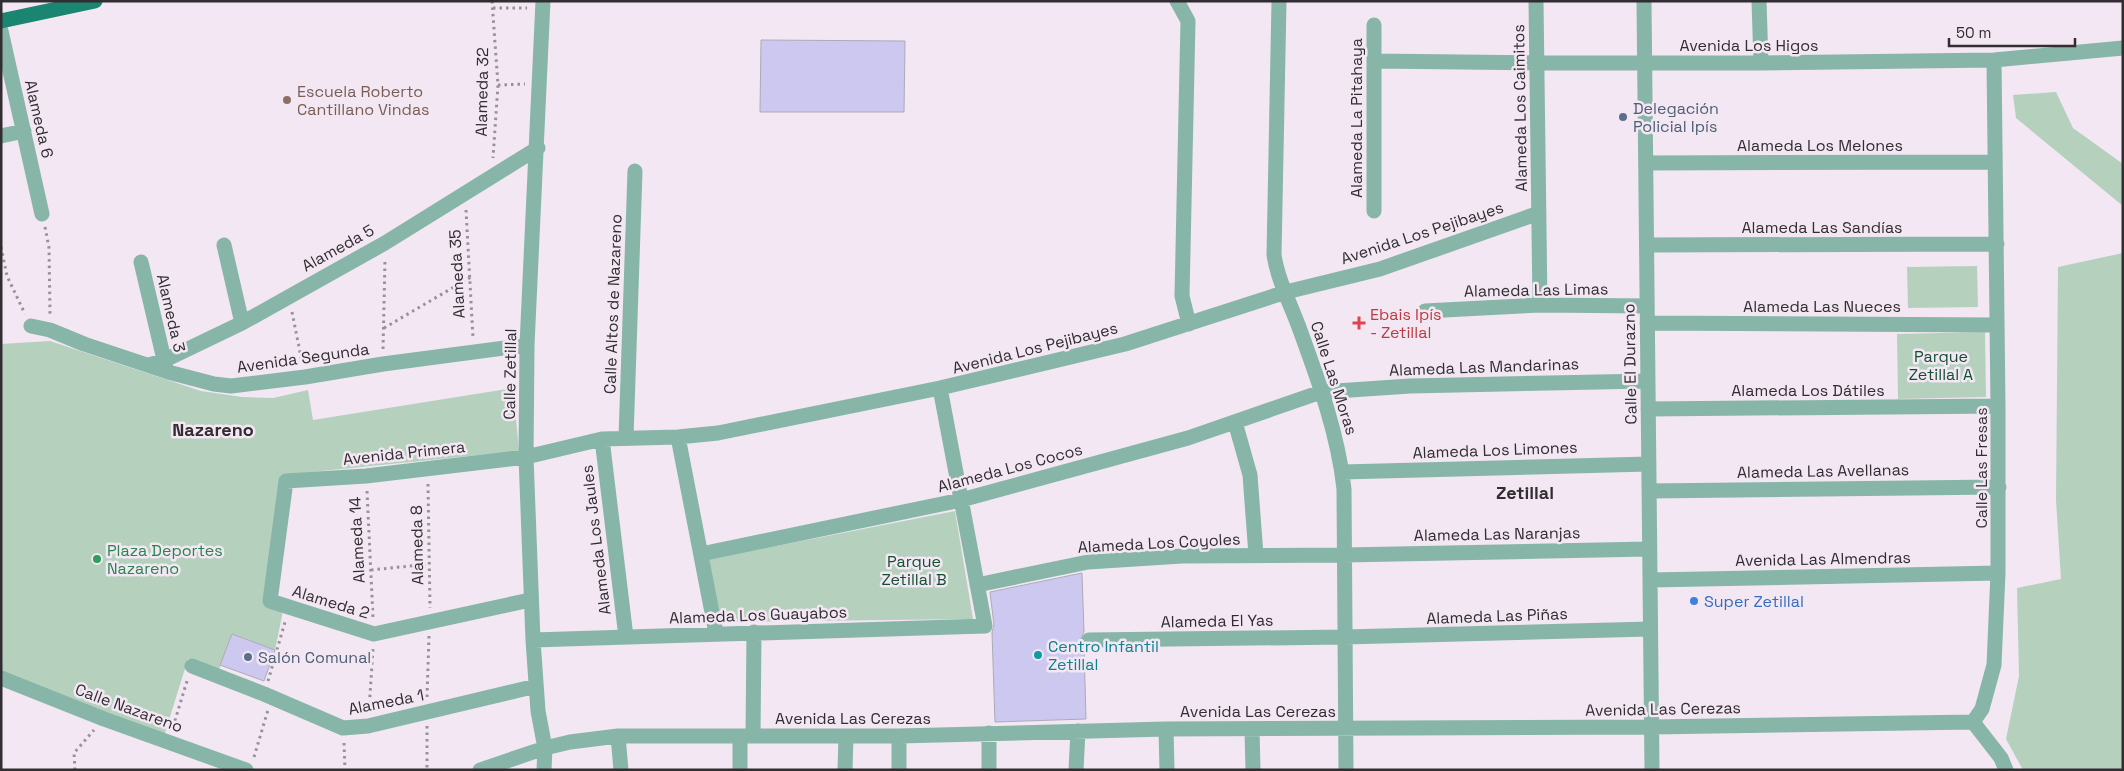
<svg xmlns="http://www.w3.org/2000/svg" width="2124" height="771" font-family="'Space Grotesk',sans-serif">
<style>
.green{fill:#b5d1be}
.building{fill:#cdc8f0;stroke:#acabb8}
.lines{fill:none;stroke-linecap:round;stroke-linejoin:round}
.path{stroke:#999199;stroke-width:3;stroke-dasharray:2.5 4;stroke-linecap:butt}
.minor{stroke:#87b5a8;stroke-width:15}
.major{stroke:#1a8570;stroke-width:15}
.education-dot{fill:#8d6e63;stroke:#f2e7f2;stroke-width:2}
.service-dot{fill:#5c6f8a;stroke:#f2e7f2;stroke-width:2}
.health-dot{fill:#e0444e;stroke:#f2e7f2;stroke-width:2}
.leisure-dot{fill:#2e9e5b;stroke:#f2e7f2;stroke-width:2}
.shop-dot{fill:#3f7fe0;stroke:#f2e7f2;stroke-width:2}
.culture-dot{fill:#0f9aa8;stroke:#f2e7f2;stroke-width:2}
.labels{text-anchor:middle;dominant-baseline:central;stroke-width:5;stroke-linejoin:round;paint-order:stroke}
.street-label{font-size:16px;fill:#312d31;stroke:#f2e7f2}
.education-label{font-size:16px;fill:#785e54;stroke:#f2e7f2;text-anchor:start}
.service-label{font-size:16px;fill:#4e5e75;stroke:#f2e7f2;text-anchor:start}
.health-label{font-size:16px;fill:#be3a42;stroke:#f2e7f2;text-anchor:start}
.park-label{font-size:16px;fill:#10502f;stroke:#f2e7f2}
.leisure-label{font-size:16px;fill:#27864d;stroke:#f2e7f2;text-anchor:start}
.shop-label{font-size:16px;fill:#366cbe;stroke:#f2e7f2;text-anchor:start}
.culture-label{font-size:16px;fill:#0d838f;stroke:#f2e7f2;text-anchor:start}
.neighbourhood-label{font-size:18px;font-weight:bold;fill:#312d31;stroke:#f2e7f2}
</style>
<rect width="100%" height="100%" fill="#f2e7f2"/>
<path class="green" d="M2056 92 2073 128 2123 164V206L2016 118 2013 95Z
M2123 253V770H2023L2006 739 2019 676 2017 588 2061 579 2056 500 2058 267Z
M1977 266 1978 307 1908 308 1907 267Z
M1985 332 1986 397 1898 399 1897 334Z
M50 341 201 391 242 397 273 398 308 390 313 420 513 388 519 451 282 475 264 605 283 611 275 650 232 634 219 670 188 659 164 736 1 672V344Z
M955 511 973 619 720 622 709 559Z"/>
<path class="building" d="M761 40 905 41 904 112H760Z
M1082 573 1084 632 1080 641 1084 648 1086 719 995 722 992 632 994 625 990 592Z
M232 634 275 650 264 681 220 665Z"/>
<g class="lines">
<path class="path" d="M492 1 498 85 493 158
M493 8H527
M498 85 525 84
M466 210 473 338
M45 227 49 248 50 315
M1 247 7 276 25 314
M292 312 302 362
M384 328 471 277
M383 349 385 260
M428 484 430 608
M367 491 373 618
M371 570 429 564
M268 681 285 622
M427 697 429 636
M369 710 373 649
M427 726V770
M173 727 187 681
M344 743 345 770
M254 757 268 710
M75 770 74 753 94 730"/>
<path class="minor" d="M543 1 527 345 526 457 533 640 538 711 545 748 544 770
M1177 1 1188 21 1182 296 1189 324
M1279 1 1274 255C1278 281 1291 305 1300 330 1319 382 1338 434 1344 489L1346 770
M1536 1 1540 305
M1644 1 1652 770
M1759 1 1761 63
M1374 25V211
M1 31 42 214
M1994 60 1998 406V573L1994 665 1982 709 1973 722 2001 758 2006 770
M1374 61 1538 63H1761L1994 60 2123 48
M1 136 24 131
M1646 163 1995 162
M224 245 242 323
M1647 245 1997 244
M141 262 166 368
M1425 311 1540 305 1647 306
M1647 323 1996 325
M31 326 50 330 84 344 168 372 214 384 231 386 305 377 383 364 527 345
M149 365 163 361 242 323 385 243 538 148
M1648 409 1998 406
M1235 422 1250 475 1256 555
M678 437 716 633
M626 438 635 171
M602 439 626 637
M1342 472 1649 464
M1649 491 1999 487
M701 554 961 500 1188 438 1321 392 1410 386 1648 381
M1650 580 1998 573
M977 585 1088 562 1182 556 1344 555 1649 549
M530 600 374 634 270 601 286 481 366 476 526 457 602 439 678 437 718 433 940 388 1125 344 1286 292 1380 269 1539 213
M533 640 985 626 940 388
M1089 640 1345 637 1650 629
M192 666 264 694 343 728 368 726 536 686
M1 678 104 719 246 770
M1166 729 1167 770
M1252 729 1253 770
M989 733V770
M618 736 621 770
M753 736 754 632
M899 736V770
M480 770 545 748 570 742 618 736H899L1166 729 1651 727 1973 722
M740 770V736
M845 770 846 736
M1076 770 1078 731"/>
<path class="major" d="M1 21 95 1"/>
</g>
<circle class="education-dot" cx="287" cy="100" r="5"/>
<g class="service-dot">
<circle cx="1623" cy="117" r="5"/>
<circle cx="248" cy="657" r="5"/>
</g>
<path class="health-dot" d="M1356.5 315.5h5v5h5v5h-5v5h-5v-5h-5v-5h5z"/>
<circle class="leisure-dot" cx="97" cy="559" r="5"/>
<circle class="shop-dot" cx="1694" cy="601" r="5"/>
<circle class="culture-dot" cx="1038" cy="655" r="5"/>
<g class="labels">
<g class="street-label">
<text x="1749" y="45">Avenida Los Higos</text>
<text transform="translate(482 92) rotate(-89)">Alameda 32</text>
<text transform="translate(1520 108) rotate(-91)">Alameda Los Caimitos</text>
<text transform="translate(1356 118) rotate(-90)">Alameda La Pitahaya</text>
<text transform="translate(39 119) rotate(77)">Alameda 6</text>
<text x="1820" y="145">Alameda Los Melones</text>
<text x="1822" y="227">Alameda Las Sandías</text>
<text transform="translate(1422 233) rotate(-18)">Avenida Los Pejibayes</text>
<text transform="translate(338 248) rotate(-29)">Alameda 5</text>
<text transform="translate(457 274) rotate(-93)">Alameda 35</text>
<text transform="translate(1536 290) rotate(-1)">Alameda Las Limas</text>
<text transform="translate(613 304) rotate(-88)">Calle Altos de Nazareno</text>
<text x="1822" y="306">Alameda Las Nueces</text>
<text transform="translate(171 313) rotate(77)">Alameda 3</text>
<text transform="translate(1035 348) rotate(-14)">Avenida Los Pejibayes</text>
<text transform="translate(303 358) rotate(-8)">Avenida Segunda</text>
<text transform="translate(1630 364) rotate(-91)">Calle El Durazno</text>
<text transform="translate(1484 367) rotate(-2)">Alameda Las Mandarinas</text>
<text transform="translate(510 374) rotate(-89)">Calle Zetillal</text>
<text transform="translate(1334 378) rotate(72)">Calle Las Moras</text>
<text x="1808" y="390">Alameda Los Dátiles</text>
<text transform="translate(1495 450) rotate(-2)">Alameda Los Limones</text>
<text transform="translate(404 453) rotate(-6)">Avenida Primera</text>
<text transform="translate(1010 468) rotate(-15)">Alameda Los Cocos</text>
<text transform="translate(1981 468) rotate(-90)">Calle Las Fresas</text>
<text transform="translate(1823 471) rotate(-1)">Alameda Las Avellanas</text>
<text transform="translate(1497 534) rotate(-1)">Alameda Las Naranjas</text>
<text transform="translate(357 540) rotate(-93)">Alameda 14</text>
<text transform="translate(596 540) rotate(-97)">Alameda Los Jaules</text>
<text transform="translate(1159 543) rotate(-3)">Alameda Los Coyoles</text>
<text transform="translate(417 545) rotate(-91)">Alameda 8</text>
<text transform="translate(1823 559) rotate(-1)">Avenida Las Almendras</text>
<text transform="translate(331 602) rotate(17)">Alameda 2</text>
<text transform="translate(758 615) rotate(-2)">Alameda Los Guayabos</text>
<text transform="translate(1497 616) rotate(-2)">Alameda Las Piñas</text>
<text transform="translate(1217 621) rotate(-1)">Alameda El Yas</text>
<text transform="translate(386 702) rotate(-11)">Alameda 1</text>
<text transform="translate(129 708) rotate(20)">Calle Nazareno</text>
<text transform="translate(1663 709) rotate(-1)">Avenida Las Cerezas</text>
<text x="1258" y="711">Avenida Las Cerezas</text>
<text x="853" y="718">Avenida Las Cerezas</text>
</g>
<g class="education-label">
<text x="297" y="91">Escuela Roberto<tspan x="297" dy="18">Cantillano Vindas</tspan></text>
</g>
<g class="service-label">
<text x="1633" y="108">Delegación<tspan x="1633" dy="18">Policial Ipís</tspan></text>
<text x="258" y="657">Salón Comunal</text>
</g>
<g class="health-label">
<text x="1370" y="314">Ebais Ipís<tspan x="1370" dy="18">- Zetillal</tspan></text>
</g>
<g class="park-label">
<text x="1941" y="356">Parque<tspan x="1941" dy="18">Zetillal A</tspan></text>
<text x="914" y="561">Parque<tspan x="914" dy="18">Zetillal B</tspan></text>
</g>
<g class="leisure-label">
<text x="107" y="550">Plaza Deportes<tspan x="107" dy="18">Nazareno</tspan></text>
</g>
<g class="shop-label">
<text x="1704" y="601">Super Zetillal</text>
</g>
<g class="culture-label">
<text x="1048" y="646">Centro Infantil<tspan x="1048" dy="18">Zetillal</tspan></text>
</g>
<g class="neighbourhood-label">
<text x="213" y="429">Nazareno</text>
<text x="1525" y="492">Zetillal</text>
</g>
</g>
<rect width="2124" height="771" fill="none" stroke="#312d31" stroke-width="5"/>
<path d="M1949 38v8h126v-8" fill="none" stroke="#312d31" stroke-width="2.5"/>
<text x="1956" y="38" font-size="15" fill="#312d31" stroke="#f2e7f2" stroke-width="4" paint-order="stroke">50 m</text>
</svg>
